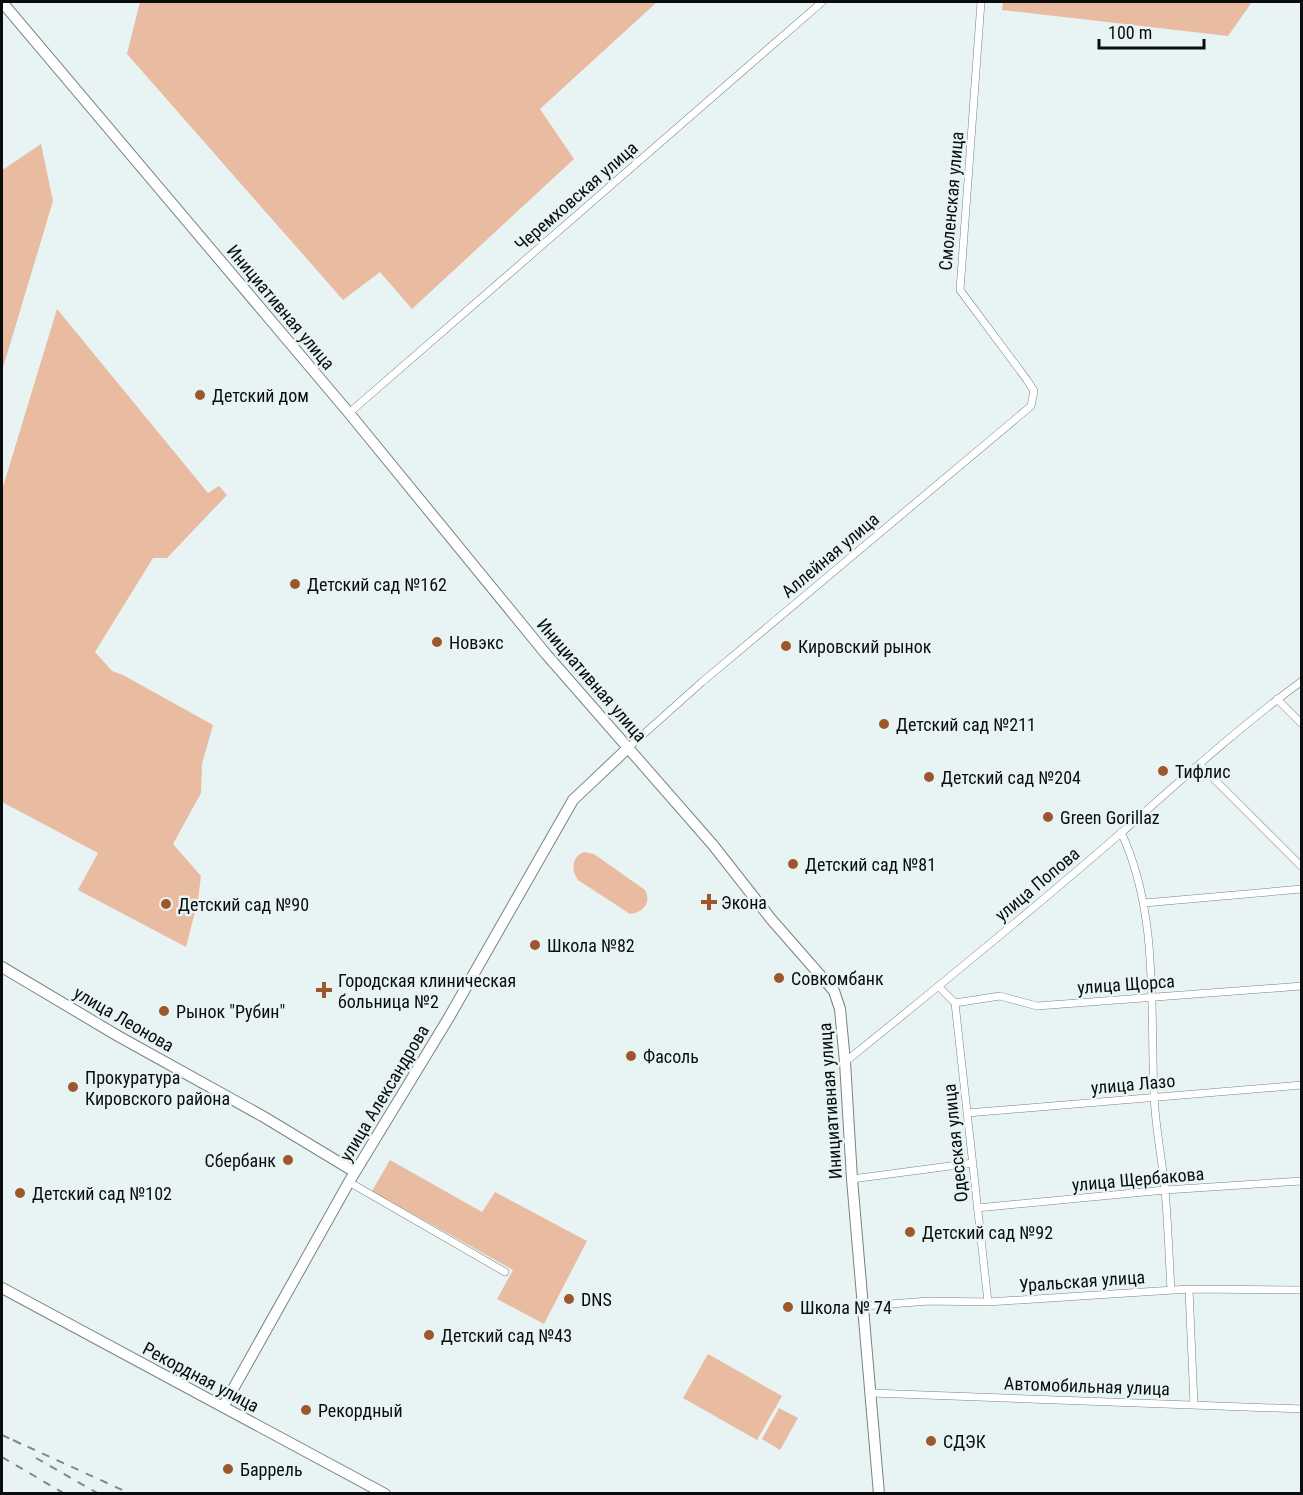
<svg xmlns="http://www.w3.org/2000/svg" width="1303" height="1495" font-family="'Roboto Condensed',sans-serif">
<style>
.green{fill:#e9bba1}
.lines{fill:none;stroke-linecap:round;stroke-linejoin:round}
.street-casing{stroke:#788383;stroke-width:8}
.secondary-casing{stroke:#788383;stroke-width:12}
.street{stroke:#fff;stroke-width:7}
.secondary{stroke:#fff;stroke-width:10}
.rail{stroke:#81898a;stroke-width:2;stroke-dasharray:8 8;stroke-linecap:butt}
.poi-dot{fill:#9d572c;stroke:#e8f4f4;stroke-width:2}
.labels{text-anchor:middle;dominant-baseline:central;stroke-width:5;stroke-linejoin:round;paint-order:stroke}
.street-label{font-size:18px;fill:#090d0e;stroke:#e8f4f4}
.poi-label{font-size:18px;fill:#090d0e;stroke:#e8f4f4;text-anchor:start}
</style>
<rect width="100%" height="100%" fill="#e8f4f4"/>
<path class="green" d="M140 2H657L540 109 574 159 412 309 380 272 343 300 127 54Z
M1003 2H1252L1228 36 1002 10Z
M41 144 53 201 2 371V168L4 169Z
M57 309 208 493 219 486 227 495 167 558H153L95 652 112 671 123 675 213 725 202 764 201 793 173 844 201 876 198 900 186 947 78 890 98 853 2 802V490Z
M584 852 594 854 645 890C652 903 643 912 630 914L578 880C571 871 571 857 584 852Z
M390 1160 482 1212 495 1192 587 1241 544 1324 497 1299 513 1270 372 1191Z
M708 1354 782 1396 757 1440 683 1398Z
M779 1408 798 1418 780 1450 762 1439Z"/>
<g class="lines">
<defs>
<path id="street" d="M349 413 822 2
M1277 699 1302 724
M628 748 702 682 1031 406 1034 391 1027 380 960 290 981 2
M1200 765 1302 867
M1121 832C1159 913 1150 1007 1154 1094 1155 1126 1162 1158 1165 1190 1168 1223 1169 1257 1171 1290
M1144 903 1302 889
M939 987 955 1003 988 1302
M955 1003 1000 996 1037 1006 1302 986
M845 1062C938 987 1031 911 1121 833 1180 781 1238 728 1302 681
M967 1113 1302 1085
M852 1179 973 1163
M349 1182 505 1272
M977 1208 1165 1190 1302 1181
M1189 1289 1194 1405
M864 1306 929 1301 988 1302 1189 1289 1302 1290
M871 1393 1302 1409"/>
<path id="secondary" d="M2 2 349 413 546 654 713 845 771 919 834 991 840 1009 845 1062 852 1179 879 1494
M2 967 118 1036 264 1117 355 1172
M2 1288 385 1494
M223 1407 349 1182 448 1019 573 800 628 748"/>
</defs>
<use href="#street" class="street-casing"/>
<use href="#secondary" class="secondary-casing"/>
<use href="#street" class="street"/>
<use href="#secondary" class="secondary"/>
<path class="rail" d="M2 1435 21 1444
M13 1440 131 1494
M2 1457 65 1494
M36 1458 99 1494"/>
</g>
<g class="poi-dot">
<circle cx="200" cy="395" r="6"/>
<circle cx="295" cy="584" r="6"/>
<circle cx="437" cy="642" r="6"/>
<circle cx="786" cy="646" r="6"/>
<circle cx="884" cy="724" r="6"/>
<circle cx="1163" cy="771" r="6"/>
<circle cx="929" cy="777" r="6"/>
<circle cx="1048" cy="817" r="6"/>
<circle cx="793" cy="864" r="6"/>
<path d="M706 893h6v6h6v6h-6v6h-6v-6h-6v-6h6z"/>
<circle cx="166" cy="904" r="6"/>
<circle cx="535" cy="945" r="6"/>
<circle cx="779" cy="978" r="6"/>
<path d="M321 981h6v6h6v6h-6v6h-6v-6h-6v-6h6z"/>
<circle cx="164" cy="1011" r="6"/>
<circle cx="631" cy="1056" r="6"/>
<circle cx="73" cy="1087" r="6"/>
<circle cx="288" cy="1160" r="6"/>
<circle cx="20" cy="1193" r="6"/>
<circle cx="910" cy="1232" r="6"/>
<circle cx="569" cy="1299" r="6"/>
<circle cx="788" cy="1307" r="6"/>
<circle cx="429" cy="1335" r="6"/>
<circle cx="306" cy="1410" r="6"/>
<circle cx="931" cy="1441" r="6"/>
<circle cx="228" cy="1469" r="6"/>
</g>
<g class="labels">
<g class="street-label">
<text transform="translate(576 196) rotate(-41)">Черемховская улица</text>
<text transform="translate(951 201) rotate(-85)">Смоленская улица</text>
<text transform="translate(281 307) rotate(50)">Инициативная улица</text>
<text transform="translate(830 555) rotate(-40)">Аллейная улица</text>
<text transform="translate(592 680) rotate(49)">Инициативная улица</text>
<text transform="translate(1037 884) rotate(-40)">улица Попова</text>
<text transform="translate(1126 984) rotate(-4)">улица Щорса</text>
<text transform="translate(124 1019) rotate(30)">улица Леонова</text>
<text transform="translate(1133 1084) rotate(-5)">улица Лазо</text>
<text transform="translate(384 1093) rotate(-59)">улица Александрова</text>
<text transform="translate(830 1101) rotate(-94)">Инициативная улица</text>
<text transform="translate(955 1143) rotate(-96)">Одесская улица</text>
<text transform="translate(1138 1179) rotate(-5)">улица Щербакова</text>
<text transform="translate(1082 1281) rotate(-4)">Уральская улица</text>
<text transform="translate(201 1377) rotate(28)">Рекордная улица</text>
<text transform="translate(1087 1386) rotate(2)">Автомобильная улица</text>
</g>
<g class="poi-label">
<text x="212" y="395">Детский дом</text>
<text x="307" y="584">Детский сад №162</text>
<text x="449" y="642">Новэкс</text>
<text x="798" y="646">Кировский рынок</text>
<text x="896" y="724">Детский сад №211</text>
<text x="1175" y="771">Тифлис</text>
<text x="941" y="777">Детский сад №204</text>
<text x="1060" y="817">Green Gorillaz</text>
<text x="805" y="864">Детский сад №81</text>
<text x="721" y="902">Экона</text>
<text x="178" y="904">Детский сад №90</text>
<text x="547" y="945">Школа №82</text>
<text x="791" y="978">Совкомбанк</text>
<text x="338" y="980">Городская клиническая<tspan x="338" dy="21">больница №2</tspan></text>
<text x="176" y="1011">Рынок "Рубин"</text>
<text x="643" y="1056">Фасоль</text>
<text x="85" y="1077">Прокуратура<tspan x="85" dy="21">Кировского района</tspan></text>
<text x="276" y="1160" text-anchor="end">Сбербанк</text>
<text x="32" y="1193">Детский сад №102</text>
<text x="922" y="1232">Детский сад №92</text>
<text x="581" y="1299">DNS</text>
<text x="800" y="1307">Школа № 74</text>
<text x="441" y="1335">Детский сад №43</text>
<text x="318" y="1410">Рекордный</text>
<text x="943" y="1441">СДЭК</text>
<text x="240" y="1469">Баррель</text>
</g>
</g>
<rect width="1303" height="1495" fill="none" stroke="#090d0e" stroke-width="6"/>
<path d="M1099 39v9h105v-9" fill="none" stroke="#090d0e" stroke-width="3"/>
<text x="1108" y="39" font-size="18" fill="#090d0e" stroke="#e8f4f4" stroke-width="4.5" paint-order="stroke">100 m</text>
</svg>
